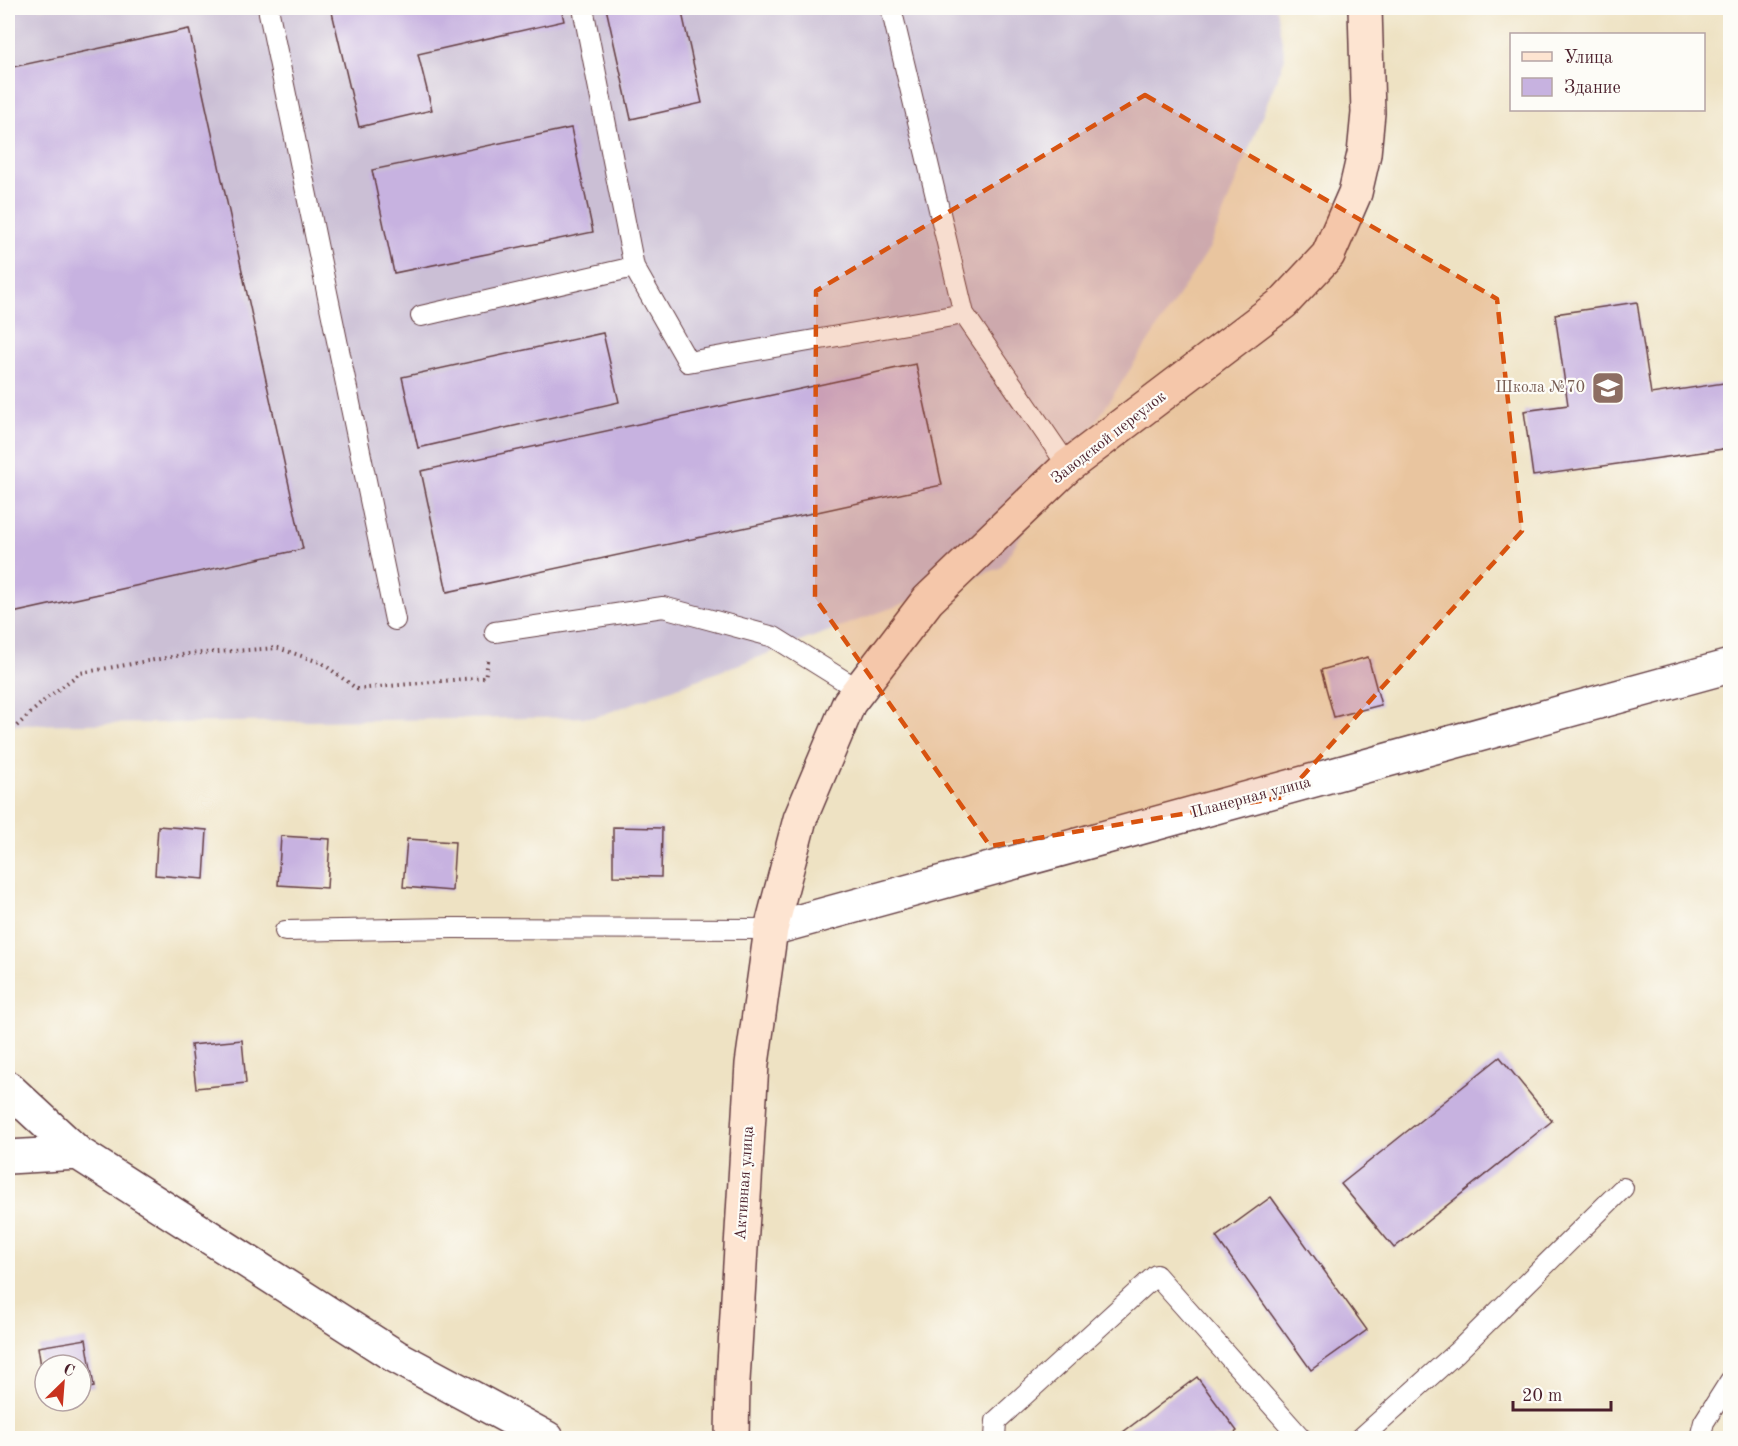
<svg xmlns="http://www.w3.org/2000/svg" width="1738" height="1446" font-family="'Old Standard TT',serif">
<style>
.industrial{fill:#cbbfd5}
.building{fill:#c7b2e0}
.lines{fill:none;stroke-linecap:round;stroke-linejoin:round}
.service-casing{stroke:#633c42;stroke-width:22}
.minor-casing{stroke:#633c42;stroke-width:36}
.secondary-casing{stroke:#633c42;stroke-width:36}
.path{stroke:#633c42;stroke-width:4;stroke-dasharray:1.5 4.5;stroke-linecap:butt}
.service{stroke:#fff;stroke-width:20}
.minor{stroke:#fff;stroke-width:33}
.secondary{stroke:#fde4d1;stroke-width:33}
.marked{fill:#d8530f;fill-opacity:0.2;stroke:#d8530f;stroke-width:4.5;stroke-dasharray:12 8;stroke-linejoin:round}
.labels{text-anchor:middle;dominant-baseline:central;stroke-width:4.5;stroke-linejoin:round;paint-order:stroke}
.education-label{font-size:16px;fill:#785e54;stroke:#fdfcf7;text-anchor:end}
.street-label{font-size:16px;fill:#4a1f2b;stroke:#fdfcf7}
</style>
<rect width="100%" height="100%" fill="#fdfcf7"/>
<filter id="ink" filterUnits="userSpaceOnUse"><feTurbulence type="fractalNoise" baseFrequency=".0167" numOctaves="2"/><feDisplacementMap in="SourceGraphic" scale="12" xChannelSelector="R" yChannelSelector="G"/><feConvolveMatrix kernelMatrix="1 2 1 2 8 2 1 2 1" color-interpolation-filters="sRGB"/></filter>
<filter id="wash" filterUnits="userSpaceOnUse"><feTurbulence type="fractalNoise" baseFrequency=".008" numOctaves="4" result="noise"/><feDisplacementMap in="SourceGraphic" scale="24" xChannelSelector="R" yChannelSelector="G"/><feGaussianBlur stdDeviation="1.35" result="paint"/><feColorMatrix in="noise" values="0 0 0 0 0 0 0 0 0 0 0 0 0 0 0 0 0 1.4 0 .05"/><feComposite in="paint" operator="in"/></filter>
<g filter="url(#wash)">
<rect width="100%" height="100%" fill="#eee2c3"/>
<path class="industrial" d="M8 8H1276L1285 58 1209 249 1000 568 596 717 8 725Z"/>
<g id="blocks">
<path class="building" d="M331 8H561L564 21 418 54 432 110 359 127Z
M606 8H681L702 103 631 119Z
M189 29 303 549 8 614V68Z
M571 128 593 232 394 273 372 170Z
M1637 302 1651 394 1730 382V448L1533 476 1524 411 1568 405 1555 314Z
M603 333 619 402 418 448 402 377Z
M916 364 942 485 447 592 421 471Z
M1368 657 1381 705 1334 717 1321 670Z
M158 826 207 830 204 879 155 875Z
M613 827 662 828 661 877 613 876Z
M281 836 330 839 327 888 278 885Z
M407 839 455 842 452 891 403 887Z
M242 1040 246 1083 196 1088 191 1045Z
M1500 1057 1552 1121 1394 1248 1341 1184Z
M1271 1197 1367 1330 1311 1370 1216 1237Z
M86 1339 94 1387 81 1389V1365H45L44 1385 38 1347Z
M1197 1377 1237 1431 1227 1438H1115Z"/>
</g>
</g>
<g filter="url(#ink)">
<use href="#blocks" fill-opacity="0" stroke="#633c42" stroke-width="1.5"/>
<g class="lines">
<defs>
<path id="service" d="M268 8 395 620
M583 8 634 267 688 362 964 314
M891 8 964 314 1068 466
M421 316 634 267
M495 632 663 607 774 637 859 690
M285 931 453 928 771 929
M995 1438 996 1421 1156 1275 1301 1438
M1361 1438 1457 1352 1623 1188
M1700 1438 1704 1422 1730 1381"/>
<path id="minor" d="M771 929 1730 666
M8 1088 78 1153 395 1356 547 1438
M8 1157 78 1153"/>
<path id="secondary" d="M732 1438 733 1381 752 1064 771 929 800 819 849 703 928 600 1068 466 1283 303 1328 255 1355 193 1364 154 1368 113 1365 8"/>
</defs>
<use href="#service" class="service-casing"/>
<use href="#minor" class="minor-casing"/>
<use href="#secondary" class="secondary-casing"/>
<path class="path" d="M8 734 47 698 80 673 188 654 278 648 322 663 357 689 485 677 489 657"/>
<use href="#service" class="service"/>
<use href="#minor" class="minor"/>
<use href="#secondary" class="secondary"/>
</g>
</g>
<path class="marked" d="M1145 95 1497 299 1522 531 1284 797 990 846 815 598 816 291Z"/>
<defs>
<symbol id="school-square" viewBox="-11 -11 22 22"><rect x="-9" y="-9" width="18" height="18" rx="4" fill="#8d6e63" stroke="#fdfcf7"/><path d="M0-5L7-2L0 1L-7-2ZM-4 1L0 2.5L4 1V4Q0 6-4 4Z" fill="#fff"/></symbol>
</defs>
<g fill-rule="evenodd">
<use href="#school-square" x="1589" y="369" width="38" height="38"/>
</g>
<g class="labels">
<g class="education-label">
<text x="1585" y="388">Школа №70</text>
</g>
<g class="street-label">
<text transform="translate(1109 438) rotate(-38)">Заводской переулок</text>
<text transform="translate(1251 798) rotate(-15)">Планерная улица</text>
<text transform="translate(745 1183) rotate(-86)">Активная улица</text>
</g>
</g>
<rect width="1738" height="1446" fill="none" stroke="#fdfcf7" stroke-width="30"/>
<rect x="1510" y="33" width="195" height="78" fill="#fdfcf7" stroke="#b5a4a5" stroke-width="1.5"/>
<rect x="1522" y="52" width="30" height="9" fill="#fde4d1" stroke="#b5a4a5" stroke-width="1.5"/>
<text x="1564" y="63" font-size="18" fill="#4a1f2b">Улица</text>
<rect x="1522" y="78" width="30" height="18" fill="#c7b2e0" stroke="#b5a4a5" stroke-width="1.5"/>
<text x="1564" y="93" font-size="18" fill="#4a1f2b">Здание</text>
<g transform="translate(63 1383) rotate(25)"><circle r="28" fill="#fdfcf7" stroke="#b5a4a5" stroke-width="1.5"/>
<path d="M0-4.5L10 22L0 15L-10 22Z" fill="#c8321e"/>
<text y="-9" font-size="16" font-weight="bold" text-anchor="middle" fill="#4a1f2b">С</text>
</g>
<path d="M1513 1401v9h98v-9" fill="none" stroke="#4a1f2b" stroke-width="3"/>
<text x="1522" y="1401" font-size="18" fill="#4a1f2b" stroke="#fdfcf7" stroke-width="4.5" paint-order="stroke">20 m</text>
</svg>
